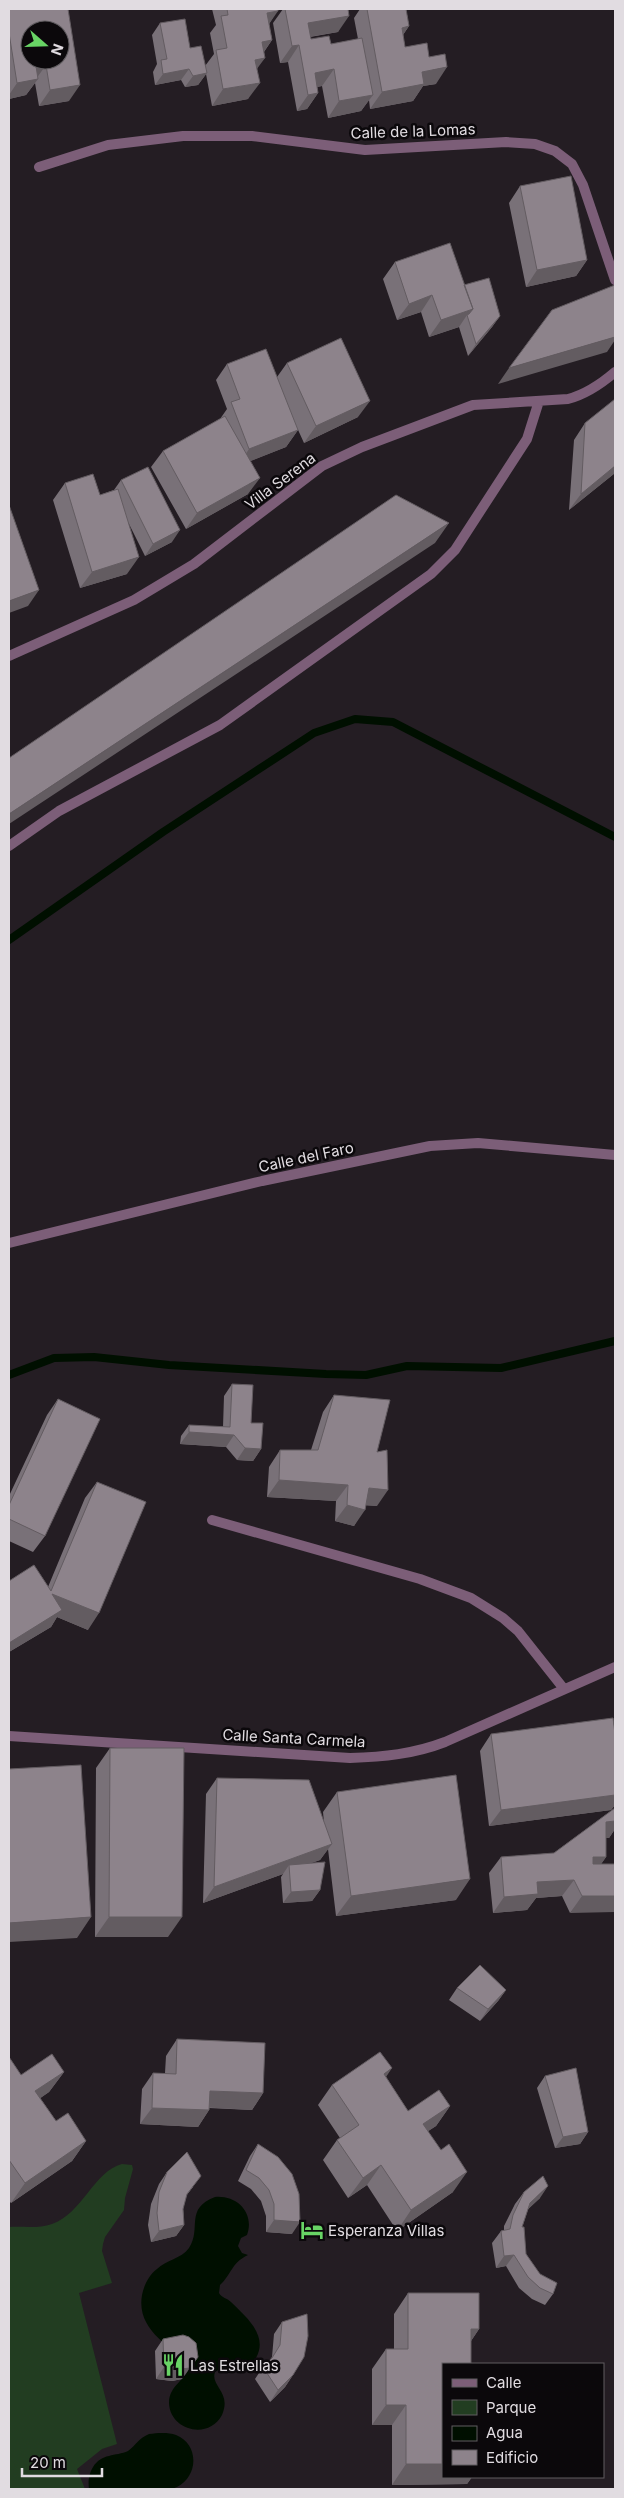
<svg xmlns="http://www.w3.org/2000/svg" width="624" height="2498" font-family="Inter,sans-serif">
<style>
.green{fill:#223d21}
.water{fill:#000f00}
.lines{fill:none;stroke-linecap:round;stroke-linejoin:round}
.stream{stroke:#000f00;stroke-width:8}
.minor{stroke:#7c5e78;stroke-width:10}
.wall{fill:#797178}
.shaded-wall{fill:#635c61}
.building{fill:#8d838b;stroke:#635c61;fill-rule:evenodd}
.labels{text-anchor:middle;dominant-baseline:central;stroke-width:5;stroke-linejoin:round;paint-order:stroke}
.street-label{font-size:15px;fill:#e1dce1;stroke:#0b080b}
.poi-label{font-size:15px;fill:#e1dce1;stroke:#0b080b;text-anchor:start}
</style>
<rect width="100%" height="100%" fill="#241d23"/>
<path class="green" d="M122 2164 132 2165 133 2169 125 2198 124 2210 105 2237 103 2244 102 2251 112 2283 79 2293 117 2444 102 2449 77 2469 85 2489H9V2227C23 2226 38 2229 52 2224 82 2214 94 2171 122 2164Z"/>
<path class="water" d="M215 2197C237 2195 255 2213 247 2235L241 2238 238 2246 242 2253 248 2255C231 2263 232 2274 220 2285L219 2293C222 2298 227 2298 231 2302 245 2316 269 2335 256 2358 252 2365 243 2372 234 2371 230 2371 227 2368 223 2367L215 2372C210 2386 232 2392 222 2415 209 2440 170 2431 169 2403 169 2384 188 2380 190 2364 169 2346 136 2329 142 2295 144 2285 149 2275 157 2269 166 2260 181 2259 189 2248 202 2228 184 2209 215 2197Z
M149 2434C157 2433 168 2432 176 2435 199 2444 199 2476 177 2487 162 2494 108 2489 89 2489 87 2475 93 2459 109 2456 115 2454 122 2454 128 2451 136 2445 139 2438 149 2434Z"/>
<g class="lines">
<path class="stream" d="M9 940 163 832 314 733 355 719 393 722 615 837
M9 1375 54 1358 94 1357 169 1365 326 1374 366 1375 407 1366 501 1368 615 1341"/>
<path class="minor" d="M39 167 108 145 183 136H252L365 150 506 142 535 144 555 151 572 164 583 185 615 280
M9 656 134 600 194 564 322 466 362 447 473 405 568 399C587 394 601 384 615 372
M9 846 59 811 220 725 431 574 455 550 527 439 539 401
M9 1243 262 1181 430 1146 478 1143 615 1155
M212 1520 420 1579 471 1598 503 1618 518 1631 564 1689
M9 1736 350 1758C383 1757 414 1754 445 1742L615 1667"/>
</g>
<path class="wall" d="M9 9H68L69 101 39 106 35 83 26 95 9 99Z
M212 9H278L269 24 272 40 264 52 257 69 248 99 212 106 206 74 198 85 185 87 181 80 155 85 153 72 157 64 152 35 160 23 190 48 205 66 214 54 210 33 216 25Z
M283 9H348L338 32 310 37 311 39 331 44 358 39 354 18 360 9H406L409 26 403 35 405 47 429 57 436 84 423 86 413 101 370 109 369 100 361 111 328 118 322 86 317 87 318 93 307 109 297 111 288 62 280 63 273 23Z
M520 186 587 260 576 276 526 287 509 203Z
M395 262 464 285 500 316 492 327 468 356 459 327 429 337 421 312 397 320 383 279Z
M287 363 358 417 304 443 294 421 298 430 286 447 250 461 248 494 186 529 151 467 163 451 220 419 227 409 216 380 227 364 277 377Z
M585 423 615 473 569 510 574 440Z
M121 480 172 542 145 556 128 522 127 574 80 588 53 500 65 483 100 495 114 490Z
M232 1384 251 1423 261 1449 253 1461 237 1460 226 1447 180 1444 181 1436 189 1425 223 1427 224 1396Z
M334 1395 377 1452V1506L366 1505 354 1526 335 1521 336 1501 267 1497 269 1467 280 1450H311L323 1412Z
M58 1399 45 1536 33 1552 9 1541V1496L47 1415Z
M97 1482 88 1630 57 1617 51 1627 9 1652V1581L48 1587 85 1498Z
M491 1734 615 1795V1805L611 1810 489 1826 480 1751Z
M110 1748 168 1937H95L96 1768Z
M217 1778 324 1823 323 1812 337 1792 456 1900 336 1916 328 1849 320 1860 311 1863 320 1890 312 1901 283 1903 281 1877 283 1874 203 1903 206 1794Z
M615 1808V1829L609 1838H606V1857L601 1864H615L570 1913 562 1896 536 1898 527 1910 493 1913 489 1873 501 1857 554 1853Z
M457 1988 506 1990 498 2001 480 2021 449 2000Z
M177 2039 263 2093 252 2110 209 2108V2110L198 2127 140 2124 142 2089 153 2073H165L166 2056Z
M9 2057 21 2075 64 2072 49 2092 40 2098 56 2121 86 2141 72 2161 11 2203 9 2201Z
M545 2076 588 2132 580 2144 555 2148 537 2088Z
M386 2077 408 2111 450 2106 436 2126 428 2131 453 2192 397 2231 367 2185 348 2198 323 2160 337 2140 340 2138 318 2105 332 2085Z
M258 2144 292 2234 266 2232V2216L261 2201 251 2189 238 2181 250 2156Z
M167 2172 193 2187 186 2196 183 2209 184 2225 176 2236 151 2242 148 2225 151 2204 159 2184Z
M524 2192 540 2198 528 2209 522 2227 526 2254 553 2294 545 2305 532 2299 519 2288 506 2266 496 2268 492 2243 501 2231 504 2230V2226L515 2204Z
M408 2293 479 2329 471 2341 443 2477H472L467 2484 392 2485V2425H372V2369L386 2349H394V2314Z
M282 2322 293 2375 285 2387 270 2402 255 2379 263 2367 269 2361 272 2357 274 2334Z
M163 2339 182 2379 172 2381 156 2379 155 2351Z"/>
<path class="shaded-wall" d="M278 11 267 27V13Z
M349 16 338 32 296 39 308 23Z
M409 26 397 43 402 28Z
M272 40 260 57 262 42Z
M299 45 288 62 280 63 292 46Z
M265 58 253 74 255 60Z
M46 65 36 79H38L26 95 9 99V95L17 83 36 66Z
M447 67 436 84 423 86 413 101 370 109 382 92 422 72Z
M189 69 181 80 155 85 163 74Z
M334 69 322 86 307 89 315 73Z
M207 73 198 85 185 87 193 76Z
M260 83 248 99 212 106 223 89Z
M80 85 69 101 39 106 50 90Z
M318 93 307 109 297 111 308 95Z
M373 95 361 111 328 118 339 101Z
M587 260 576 276 526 287 537 270Z
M432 295 421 312 397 320 409 304Z
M473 309 467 317V315L459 327 429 337 441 320Z
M500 316 492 327 468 356 476 344Z
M615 337V340L607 352 498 384 509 368Z
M370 401 358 417 304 443 316 426Z
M298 430 286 447 238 466 249 449Z
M615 466V473L569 510 581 494Z
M260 478 248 494 186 529 197 513Z
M449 523 435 543 9 824V814Z
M180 530 172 542 145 556 153 544Z
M139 557 127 574 80 588 92 572Z
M39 590 28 606 9 613V601Z
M189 1432 234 1435 226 1447 180 1444Z
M245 1448 261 1449 253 1461 237 1460Z
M279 1480 348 1485 336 1501 267 1497Z
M369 1488 388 1490 377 1506 357 1505Z
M347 1505 365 1510 354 1526 335 1521Z
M52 1594 99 1613 88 1630 57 1617 51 1627 9 1652V1643Z
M615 1795V1805L611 1810 489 1826 501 1810Z
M615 1821V1829L609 1838H595L606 1822Z
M332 1844 320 1860 289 1871V1865L283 1874 203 1903 214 1887Z
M593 1857H606L595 1873H582Z
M470 1879 456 1900 336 1916 351 1896Z
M574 1880 562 1896 536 1898 527 1910 493 1913 504 1897 537 1882Z
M320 1890 312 1901 283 1903 291 1892Z
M582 1896H615V1912L570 1913Z
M91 1917 77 1938 9 1942V1923Z
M109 1917H182L168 1937H95Z
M506 1990 498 2001 480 2021 488 2009Z
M392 2068 378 2089 384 2074Z
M64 2072 49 2092 21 2112 35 2091Z
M210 2091 263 2093 252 2110 199 2107Z
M450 2106 436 2126 409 2144 423 2124Z
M152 2108 209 2110 198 2127 140 2124Z
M588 2132 580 2144 555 2148 563 2137Z
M86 2141 72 2161 11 2203 25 2183Z
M381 2165 367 2185 348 2198 363 2178Z
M467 2172 453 2192 397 2231 411 2210Z
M548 2186 540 2198 522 2215 530 2203Z
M274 2220 300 2222 292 2234 266 2232Z
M184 2225 176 2236 151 2242 159 2231Z
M514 2255 506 2266 496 2268 504 2256Z
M471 2329H479L465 2350Z
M198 2357 182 2379 172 2381 156 2379 164 2367Z
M293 2375 285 2387 270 2402 278 2390Z
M386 2405H406L392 2425H372Z
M406 2464H443V2477H472L467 2484 392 2485Z"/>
<path class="building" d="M9 9H68L80 85 50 90 46 65 36 66 38 79 17 83 9 33ZM30 30H60V60H30Z
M227 9H278V11L267 13 272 40 262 42 265 58 255 60 260 83 223 89 216 50 227 48 221 16 228 15Z
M285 9H348L349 16 308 23 311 39 329 36 331 44 362 38 373 95 339 101 334 69 315 73 318 93 308 95 299 45 292 46Z
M367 9H406L409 26 402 28 405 47 427 43 429 57 445 54 447 67 422 72 424 84 382 92Z
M185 19 190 48 201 46 207 73 193 76 189 69 163 74 161 60 167 59 160 23Z
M571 176 587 260 537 270 520 186Z
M450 243 473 309 441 320 432 295 409 304 395 262Z
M489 278 500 316 476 344 467 315 469 314 473 309 464 285Z
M615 285V337L509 368 552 310Z
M341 338 370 401 316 426 287 363Z
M266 349 298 430 249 449 231 402 240 399 227 364Z
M615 399V466L581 494 585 423Z
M225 416 260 478 197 513 163 451Z
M148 467 180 530 153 544 121 480Z
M93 474 100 495 118 489 139 557 92 572 65 483Z
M396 495 449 523 9 814V758Z
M9 505 39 590 9 601Z
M232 1384 253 1385 251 1423H263L261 1449 245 1448 234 1435 189 1432V1425L230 1427Z
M334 1395 390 1400 377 1452 387 1450 388 1490 369 1488 365 1510 347 1505 348 1485 279 1480 280 1450H318Z
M58 1399 100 1419 45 1536 9 1519V1505Z
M97 1482 146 1502 99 1613 52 1594 62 1610 9 1643V1581L34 1565 51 1591Z
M613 1718 615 1734V1795L501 1810 491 1734Z
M110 1748H184L182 1917H109Z
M81 1765 91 1917 9 1923V1769Z
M456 1775 470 1879 351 1896 337 1792Z
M217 1778 309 1780 332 1844 214 1887Z
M615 1808V1821L606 1822V1857H593V1864H615V1896H582L574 1880 537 1882 538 1894 504 1897 501 1857 554 1853Z
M325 1862 320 1890 291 1892 289 1865Z
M480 1965 506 1990 488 2009 457 1988Z
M177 2039 265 2043 263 2093 210 2091 209 2110 152 2108 153 2073 176 2074Z
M380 2052 392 2068 384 2074 408 2111 439 2090 450 2106 423 2124 441 2150 449 2144 467 2172 411 2210 381 2165 363 2178 337 2140 359 2125 332 2085Z
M52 2054 64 2072 35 2091 56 2121 68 2113 86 2141 25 2183 9 2160V2057L21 2075Z
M576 2068 588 2132 563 2137 545 2076Z
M258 2144 278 2157 292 2174 299 2194 300 2222 274 2220V2204L269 2190 259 2178 246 2170Z
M187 2152 201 2176 187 2194 183 2209 184 2225 159 2231 157 2213 159 2192 167 2172Z
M543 2176 548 2186 530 2203 522 2227H524L526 2254 540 2274 557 2283 553 2294 540 2288 528 2277 514 2255 504 2256 501 2231 510 2229 513 2215 524 2192Z
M408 2293H479V2329H471V2364H443V2464H406V2405H386V2349H408Z
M307 2314 308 2336 304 2357 293 2375 278 2390 263 2367 272 2358 280 2345 282 2322Z
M183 2335 189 2337 196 2343 198 2357 190 2368 181 2369 164 2367 163 2339Z"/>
<defs>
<symbol id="hotel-bare" viewBox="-9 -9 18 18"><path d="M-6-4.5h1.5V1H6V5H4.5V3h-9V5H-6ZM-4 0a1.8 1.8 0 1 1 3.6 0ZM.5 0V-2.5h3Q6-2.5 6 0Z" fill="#68d465" stroke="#0b080b" stroke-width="2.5" paint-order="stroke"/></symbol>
<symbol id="restaurant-bare" viewBox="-9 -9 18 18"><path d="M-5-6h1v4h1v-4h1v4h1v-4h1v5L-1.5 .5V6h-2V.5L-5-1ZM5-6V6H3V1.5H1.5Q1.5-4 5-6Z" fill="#68d465" stroke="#0b080b" stroke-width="2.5" paint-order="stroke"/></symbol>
</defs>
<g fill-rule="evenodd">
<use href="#hotel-bare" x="296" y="2214" width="32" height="32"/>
<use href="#restaurant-bare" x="157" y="2349" width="32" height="32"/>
</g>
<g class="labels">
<g class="street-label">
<text transform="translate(413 131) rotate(-2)">Calle de la Lomas</text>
<text transform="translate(280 481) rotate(-37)">Villa Serena</text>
<text transform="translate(306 1157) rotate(-12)">Calle del Faro</text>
<text transform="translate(294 1738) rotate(3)">Calle Santa Carmela</text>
</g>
<g class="poi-label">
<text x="328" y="2230">Esperanza Villas</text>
<text x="190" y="2365">Las Estrellas</text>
</g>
</g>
<rect width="624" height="2498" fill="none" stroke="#e1dce1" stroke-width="20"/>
<rect x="442" y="2363" width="162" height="115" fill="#0b080b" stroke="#615d61"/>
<rect x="452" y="2379" width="25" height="8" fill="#7c5e78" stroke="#615d61"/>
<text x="486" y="2388" font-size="15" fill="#e1dce1">Calle</text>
<rect x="452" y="2400" width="25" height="15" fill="#223d21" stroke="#615d61"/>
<text x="486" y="2413" font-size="15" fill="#e1dce1">Parque</text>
<rect x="452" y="2426" width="25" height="15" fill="#000f00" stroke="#615d61"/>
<text x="486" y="2438" font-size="15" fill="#e1dce1">Agua</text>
<rect x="452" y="2450" width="25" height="15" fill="#8d838b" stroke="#615d61"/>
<text x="486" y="2463" font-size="15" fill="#e1dce1">Edificio</text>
<g transform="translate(45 45) rotate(110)"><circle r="24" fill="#0b080b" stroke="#615d61"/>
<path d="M0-4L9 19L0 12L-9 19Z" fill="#68d465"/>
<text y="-8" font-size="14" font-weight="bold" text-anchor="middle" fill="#e1dce1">N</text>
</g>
<path d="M22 2468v8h80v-8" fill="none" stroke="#e1dce1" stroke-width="2.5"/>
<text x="30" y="2468" font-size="15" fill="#e1dce1" stroke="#0b080b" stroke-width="4" paint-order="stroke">20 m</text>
</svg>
